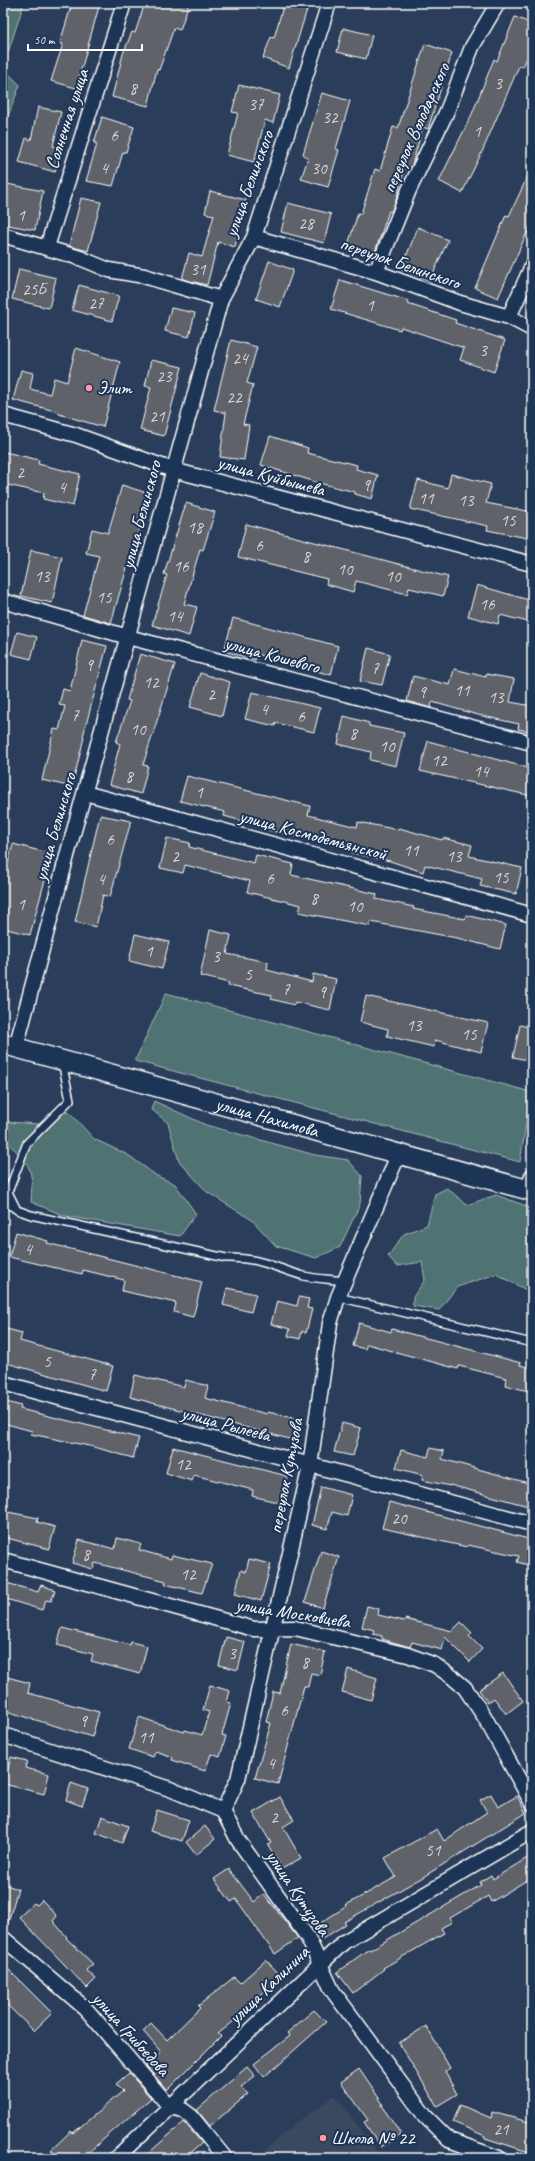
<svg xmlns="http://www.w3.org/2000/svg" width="535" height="2161" font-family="Caveat,sans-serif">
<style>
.built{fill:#3a495f}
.green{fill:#507273;stroke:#a8b8b9}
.building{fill:#5e6269;stroke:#fff}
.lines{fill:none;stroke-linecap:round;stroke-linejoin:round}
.lane-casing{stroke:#fff;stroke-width:10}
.street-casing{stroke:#fff;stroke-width:17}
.secondary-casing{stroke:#fff;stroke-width:22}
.lane{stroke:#1d3557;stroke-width:7}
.street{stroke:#1d3557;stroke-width:14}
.secondary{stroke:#1d3557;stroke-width:19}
.poi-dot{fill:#ff9aa2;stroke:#1d3557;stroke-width:1.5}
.labels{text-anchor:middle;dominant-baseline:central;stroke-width:4;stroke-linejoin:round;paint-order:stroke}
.number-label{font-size:17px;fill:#d7d8da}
.street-label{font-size:19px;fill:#fff;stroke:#1d3557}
.poi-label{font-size:19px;fill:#fff;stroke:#1d3557;text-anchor:start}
</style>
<rect width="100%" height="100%" fill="#2a3e5b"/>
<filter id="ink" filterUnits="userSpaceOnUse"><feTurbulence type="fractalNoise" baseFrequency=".025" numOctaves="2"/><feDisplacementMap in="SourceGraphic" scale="8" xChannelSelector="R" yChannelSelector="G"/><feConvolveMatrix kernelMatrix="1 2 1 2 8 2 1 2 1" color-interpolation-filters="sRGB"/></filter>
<g filter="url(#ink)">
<path class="built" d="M335 2095 382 2158H265L262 2153 296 2123Z"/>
<path class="green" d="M4 3H24L3 68V4Z
M3 68 20 85 3 129Z
M166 993 531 1092 520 1162 135 1061Z
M154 1101 206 1125 315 1155 348 1160 362 1176 360 1204 340 1247 316 1258 276 1246 252 1220 207 1192 179 1161 168 1123 151 1109Z
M55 1110 70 1113 94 1139 128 1155 157 1176 175 1184 196 1214 180 1236 65 1216 31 1202C34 1165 29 1163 3 1139V1131L7 1122 39 1124Z
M447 1188 467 1205 496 1195 532 1208V1293L496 1274 457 1287 439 1310 413 1306V1297L425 1280 422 1262 397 1266 388 1256 404 1234 427 1225 435 1194Z"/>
<path class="building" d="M72 3H100L76 88 51 81 63 44 60 43Z
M145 3H189L180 30 174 28 159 70 157 69 148 106 112 97 123 54 132 32 135 33Z
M284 3H309L289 68 263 58 271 37 274 38Z
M515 17 532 24V46L523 67 519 66 482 152 462 193 439 181 472 114 494 59 497 61Z
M343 28 372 35 366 59 337 52Z
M425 44 452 53 428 129 423 127 412 165 410 169 405 168 396 200 391 212 389 211 374 255 347 248 358 213 361 214 375 169 380 171 393 127 398 128Z
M239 85 280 95 273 123 265 120 254 162 227 155 238 113 232 112Z
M322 93 350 101 336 149 339 150 328 187 301 179 308 158 303 154Z
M38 107 61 112 53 146 61 148 55 172 19 162 26 138 31 140Z
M102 117 134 127 126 152H123L113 186 86 181 97 144 94 143Z
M532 167V221L498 298 475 288 506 215 509 216Z
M7 184 43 191 35 230 3 224V205Z
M210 191 246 200 235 247 218 242 207 285 182 279 189 253 202 257 214 215 205 213Z
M81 198 101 202 88 251 69 246Z
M288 203 331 214 324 243 281 232Z
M418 227 448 240 430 281 401 269Z
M269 261 293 270 280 307 256 299Z
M19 269 56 278 49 308 12 299Z
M340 280 409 301 408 304 456 320 455 323 505 340 494 372 460 360 464 348 401 327 400 330 331 309Z
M79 285 119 296 112 321 72 310Z
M171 308 195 313 189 337 165 331Z
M231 340 257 347 247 383 253 385 243 424 249 425 244 460 220 457 226 413 214 410Z
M76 348 120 362 103 427 59 414V412L13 400 21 370 33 373 30 389 50 394 54 378 67 382Z
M151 360 182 367 164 436 140 430 151 387 145 386Z
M270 436 308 448 307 453 357 465 356 469 378 475 372 499 355 494V492L319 483 261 465Z
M5 452 39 460 38 464 80 474 73 506 43 499 44 493 3 484Z
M451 474 491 484 486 503 532 512V539L487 530 488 526 410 509 418 480 448 488Z
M122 485 150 494 129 564H128L111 623 83 615 99 556 86 553 92 529 108 533Z
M186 503 215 512 203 550 200 549 184 604 197 607 189 636 152 625 167 575 164 574Z
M246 524 448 577 443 596 409 588 407 594 356 581 353 592 326 584 327 579 238 557Z
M31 550 62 557 52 603 21 596Z
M477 585 532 601V623L500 615 498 624 468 616Z
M233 618 338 646 331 675 256 654 255 660 224 651Z
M17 632 37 637 31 659 11 654Z
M82 640 107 646 83 736 84 737 72 787 42 780 54 729 59 730 65 706 59 705 63 689 70 691Z
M368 648 390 654 382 685 360 681Z
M140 654 175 664 143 765 148 766 141 794 109 785 120 744 116 742 130 701 127 700Z
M454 669 486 677V674L514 679 510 702 532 706V732L518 729 519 724 478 715 432 702 431 708 407 701 413 676 450 685Z
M200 673 230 682 222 716 190 707Z
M252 692 320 708 314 732 276 723 275 726 245 719Z
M344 716 369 723V726L404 733 396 766 370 760 371 752 338 744Z
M428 741 532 769V796L420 771Z
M187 776 310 806 308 815 357 827 358 822 399 830V828L442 840 443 838 472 845 469 856 522 868 516 894 480 886 482 879 425 865 423 872 390 861 352 853V849L268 830V828L224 816 225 812 180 801Z
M100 815 131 821 110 897 103 895 96 927 75 922Z
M167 838 190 843 189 847 254 863 256 855 293 864 291 875 377 894 376 899 414 907 413 909 465 919 466 915 506 925 500 949 457 938 371 922 370 926 299 912 301 905 247 892 250 881 185 865 183 873 160 868Z
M13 844 52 854 30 935 3 928V881Z
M210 930 231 935 227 954 268 962 267 970 312 982 313 974 336 979 330 1010 295 1002 294 1005 271 999 272 995 228 986 229 983 200 976Z
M135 934 169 942 162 969 129 961Z
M366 996 488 1023 481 1052 435 1040 434 1047 387 1036 388 1029 360 1022Z
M520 1025 532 1028V1061L513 1057Z
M16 1232 48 1241 47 1243 202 1282 193 1317 174 1312 176 1303 122 1291 124 1280 83 1270 82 1274 9 1257Z
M227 1288 256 1294 251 1312 223 1305Z
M299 1297 309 1299 307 1308 312 1309 306 1333 302 1331 300 1339 288 1336 290 1329 271 1324 277 1301 297 1306Z
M359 1323 391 1332 392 1329 521 1363 520 1365 532 1368V1392L505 1385 506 1378 459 1366 458 1369 367 1344 365 1349 353 1346Z
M3 1328 22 1333 20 1341 113 1366 106 1391 3 1362Z
M135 1375 184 1387 186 1380 208 1386 205 1398 267 1414 268 1412 302 1420 297 1441 130 1397Z
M3 1401 21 1406 20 1409 139 1438 133 1458 94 1447 31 1434 32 1431 3 1423Z
M342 1423 361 1428 353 1456 334 1452Z
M173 1447 287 1476 281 1503 252 1496 253 1490 194 1475 192 1481 166 1473Z
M430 1448 444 1451 442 1459 532 1484V1507L450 1485V1486L422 1480 423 1475 396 1468 401 1450 428 1457Z
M321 1487 352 1495 347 1516 332 1512 327 1529 312 1525Z
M389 1502 532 1540V1566L517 1562 519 1556 468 1545 467 1547 382 1528Z
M3 1511 38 1518 37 1522 55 1527 49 1549 3 1537Z
M117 1538 141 1544 139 1550 171 1559 172 1555 212 1564 202 1593 165 1584 166 1581 95 1563 93 1569 72 1563 79 1540 115 1549Z
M321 1551 339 1557 323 1608 305 1602Z
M249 1559 271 1564 261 1601 235 1594 241 1570 246 1572Z
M3 1582 38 1592 41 1585 55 1590 51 1601 46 1600 42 1610 3 1598Z
M367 1606 379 1609 378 1615 404 1621 405 1619 452 1631 461 1622 472 1633 469 1636 482 1649 470 1662 445 1637 442 1650 412 1642 410 1647 382 1639V1636L373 1634 375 1630 362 1627Z
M62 1628 130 1645 131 1642 147 1646 140 1674 91 1661 93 1654 57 1645Z
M226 1637 245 1642 238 1670 219 1665Z
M291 1644 325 1652 320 1675 311 1673 308 1687 304 1686 278 1784 255 1778 271 1723 266 1722 273 1692 280 1693Z
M348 1669 377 1678 371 1700 342 1692Z
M503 1673 523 1701 506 1714 494 1698 488 1703 479 1690Z
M3 1676 30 1683 28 1693 99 1712 92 1737 3 1710Z
M210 1685 230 1691 227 1702 231 1703 222 1735 226 1736 220 1757 211 1754 205 1771 172 1760 173 1757 155 1751 153 1757 129 1749 139 1717 184 1732 185 1730 202 1735 209 1712 203 1710Z
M11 1757 27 1761 25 1768 49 1774 44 1794 4 1784Z
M71 1783 88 1789 82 1806 66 1800Z
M491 1794 498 1807 517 1796 526 1813 423 1877 344 1922 346 1924 322 1939 314 1927 347 1906 346 1905 396 1877 385 1858 437 1829 444 1841 487 1812 480 1800Z
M280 1797 294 1820 283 1827 301 1858 282 1869 268 1845 271 1843 253 1813Z
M157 1810 189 1820 182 1841 150 1831Z
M102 1816 128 1826 122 1843 96 1833Z
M205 1826 215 1839 196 1855 186 1842Z
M532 1855V1877L491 1902 488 1896 450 1918 452 1922 441 1928 444 1933 383 1968 384 1969 353 1993 337 1972 369 1949 370 1950 481 1885 480 1882 491 1875 493 1879Z
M229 1869 254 1902 264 1894 298 1938 275 1954 236 1899 231 1902 214 1879Z
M3 1884 18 1889 6 1929 3 1928Z
M42 1900 57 1916 53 1921 67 1937 66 1938 93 1964 86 1970 96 1979 87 1988 19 1917 34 1903 37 1905Z
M266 1960 281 1976 254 2001 256 2003 218 2034 221 2036 167 2090 146 2066 161 2052 143 2031 151 2023 167 2040 200 2008 198 2006 234 1977 240 1983Z
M3 1964 52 2013 34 2031 3 2001Z
M314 2010 326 2022 264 2077 254 2064 290 2036 287 2033Z
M426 2026 450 2068 445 2072 457 2094 437 2106 399 2043Z
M247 2067 255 2076 241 2087 248 2094 210 2126 197 2110Z
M359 2069 383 2104 382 2105 401 2134 381 2147 364 2122 368 2120 341 2082Z
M129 2073 151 2098 82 2158H59L51 2150 71 2131 73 2133 123 2091 116 2084Z
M460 2105 491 2118 492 2112 532 2123V2153L485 2138V2136L453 2122Z
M184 2122 202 2143 185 2158H143Z"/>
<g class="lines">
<defs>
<path id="lane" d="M3 1200 17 1210 31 1215 226 1258C261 1257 274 1268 304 1276 317 1279 331 1279 344 1281
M16 1208 8 1192 27 1143 70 1100 62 1062
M338 1297 532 1343"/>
<path id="street" d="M3 235 80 258 109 270 144 276 221 299
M254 237 376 272 460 303 509 317 532 329
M47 247 124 3
M376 272 409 190 447 111 472 47 498 3
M509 317 532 266
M3 415 76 435 173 470 532 564
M3 601 128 637 532 743
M85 793 532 915
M16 1047 68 852 221 299 254 237 329 3
M528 1189 532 1176
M3 1383 532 1524
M3 1560 254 1629 295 1628 408 1655 435 1665 451 1676 465 1688 484 1716 532 1803
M3 1735 170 1789 223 1811 238 1840 308 1938 332 1990 425 2116 449 2140 499 2158
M223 1811 238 1779 310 1466 330 1323 338 1297 399 1153
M3 1938 86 2009 170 2107 183 2110 191 2116 225 2158
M116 2158 344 1942 532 1831"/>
<g id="secondary">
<path id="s1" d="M3 1044 532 1191"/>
</g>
</defs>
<use href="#lane" class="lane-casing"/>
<use href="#street" class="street-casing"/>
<use href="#secondary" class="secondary-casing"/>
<use href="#lane" class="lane"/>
<use href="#street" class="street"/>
<use href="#secondary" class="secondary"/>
</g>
</g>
<g class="poi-dot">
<circle cx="89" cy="388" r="4"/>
<circle cx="323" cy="2138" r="4"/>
</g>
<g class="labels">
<g class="number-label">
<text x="498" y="83">3</text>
<text x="133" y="88">8</text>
<text x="256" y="104">37</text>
<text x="330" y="117">32</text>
<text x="477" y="131">1</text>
<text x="114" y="135">6</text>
<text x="104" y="168">4</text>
<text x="319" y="168">30</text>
<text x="21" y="215">1</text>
<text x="306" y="223">28</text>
<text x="198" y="269">31</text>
<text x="34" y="289">25Б</text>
<text x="96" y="303">27</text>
<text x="370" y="305">1</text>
<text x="483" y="350">3</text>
<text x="240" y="358">24</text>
<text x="164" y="376">23</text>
<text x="234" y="397">22</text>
<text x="157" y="416">21</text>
<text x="20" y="472">2</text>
<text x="366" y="485">9</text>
<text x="62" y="487">4</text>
<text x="426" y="498">11</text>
<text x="466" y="500">13</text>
<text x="508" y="520">15</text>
<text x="195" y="527">18</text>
<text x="259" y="545">6</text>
<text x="306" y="556">8</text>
<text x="181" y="566">16</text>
<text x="345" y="569">10</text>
<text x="42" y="576">13</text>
<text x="393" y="576">10</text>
<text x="104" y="597">15</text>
<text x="487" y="604">16</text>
<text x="175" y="616">14</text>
<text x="89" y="665">9</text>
<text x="375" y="668">7</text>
<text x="151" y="682">12</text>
<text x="462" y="690">11</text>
<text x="422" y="692">9</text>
<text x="211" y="694">2</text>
<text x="496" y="697">13</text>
<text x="264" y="709">4</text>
<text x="75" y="715">7</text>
<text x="301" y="716">6</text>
<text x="138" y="729">10</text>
<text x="353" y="733">8</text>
<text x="387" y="746">10</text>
<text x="439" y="760">12</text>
<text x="481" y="771">14</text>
<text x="129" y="776">8</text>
<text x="199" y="792">1</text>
<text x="110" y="839">6</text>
<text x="411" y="850">11</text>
<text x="175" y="856">2</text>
<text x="454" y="856">13</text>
<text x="501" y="877">15</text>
<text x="270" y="878">6</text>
<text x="101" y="879">4</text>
<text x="314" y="898">8</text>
<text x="21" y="904">1</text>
<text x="355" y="906">10</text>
<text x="149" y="951">1</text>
<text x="216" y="956">3</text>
<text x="248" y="974">5</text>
<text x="286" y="989">7</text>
<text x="322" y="992">9</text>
<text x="414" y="1025">13</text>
<text x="469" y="1034">15</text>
<text x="28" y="1249">4</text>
<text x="47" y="1361">5</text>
<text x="92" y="1374">7</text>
<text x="183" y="1464">12</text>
<text x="399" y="1518">20</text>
<text x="86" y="1554">8</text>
<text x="188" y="1574">12</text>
<text x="232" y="1653">3</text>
<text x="305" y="1662">8</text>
<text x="284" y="1710">6</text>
<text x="83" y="1721">9</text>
<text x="146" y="1737">11</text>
<text x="271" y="1763">4</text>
<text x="274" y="1817">2</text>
<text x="433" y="1850">51</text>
<text x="501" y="2129">21</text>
</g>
<g class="street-label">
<text transform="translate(67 119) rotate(-72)">Солнечная улица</text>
<text transform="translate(416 128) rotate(-66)">переулок Володарского</text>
<text transform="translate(249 184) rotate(-70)">улица Белинского</text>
<text transform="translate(400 263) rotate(19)">переулок Белинского</text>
<text transform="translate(271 476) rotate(15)">улица Куйбышева</text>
<text transform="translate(141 515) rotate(-75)">улица Белинского</text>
<text transform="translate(272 655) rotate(15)">улица Кошевого</text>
<text transform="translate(55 827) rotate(-74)">улица Белинского</text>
<text transform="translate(313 835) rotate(15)">улица Космодемьянской</text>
<text stroke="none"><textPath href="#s1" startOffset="274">улица Нахимова</textPath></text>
<text transform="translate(226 1424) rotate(15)">улица Рылеева</text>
<text transform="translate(286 1476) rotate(-79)">переулок Кутузова</text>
<text transform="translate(293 1613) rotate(9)">улица Московцева</text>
<text transform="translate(298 1893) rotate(56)">улица Кутузова</text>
<text transform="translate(269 1985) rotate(-44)">улица Калинина</text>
<text transform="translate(131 2034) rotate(48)">улица Грибоедова</text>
</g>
<g class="poi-label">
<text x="97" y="388">Элит</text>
<text x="331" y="2138">Школа № 22</text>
</g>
</g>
<rect width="535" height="2161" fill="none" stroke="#1d3557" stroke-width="16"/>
<rect x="8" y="8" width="519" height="2145" fill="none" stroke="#fff" stroke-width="1.5" filter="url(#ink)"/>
<path d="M28 44v6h114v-6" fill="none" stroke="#ffffff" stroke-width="2"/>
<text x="34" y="44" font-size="12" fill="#ffffff" stroke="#1d3557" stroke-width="3" paint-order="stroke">50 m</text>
</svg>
